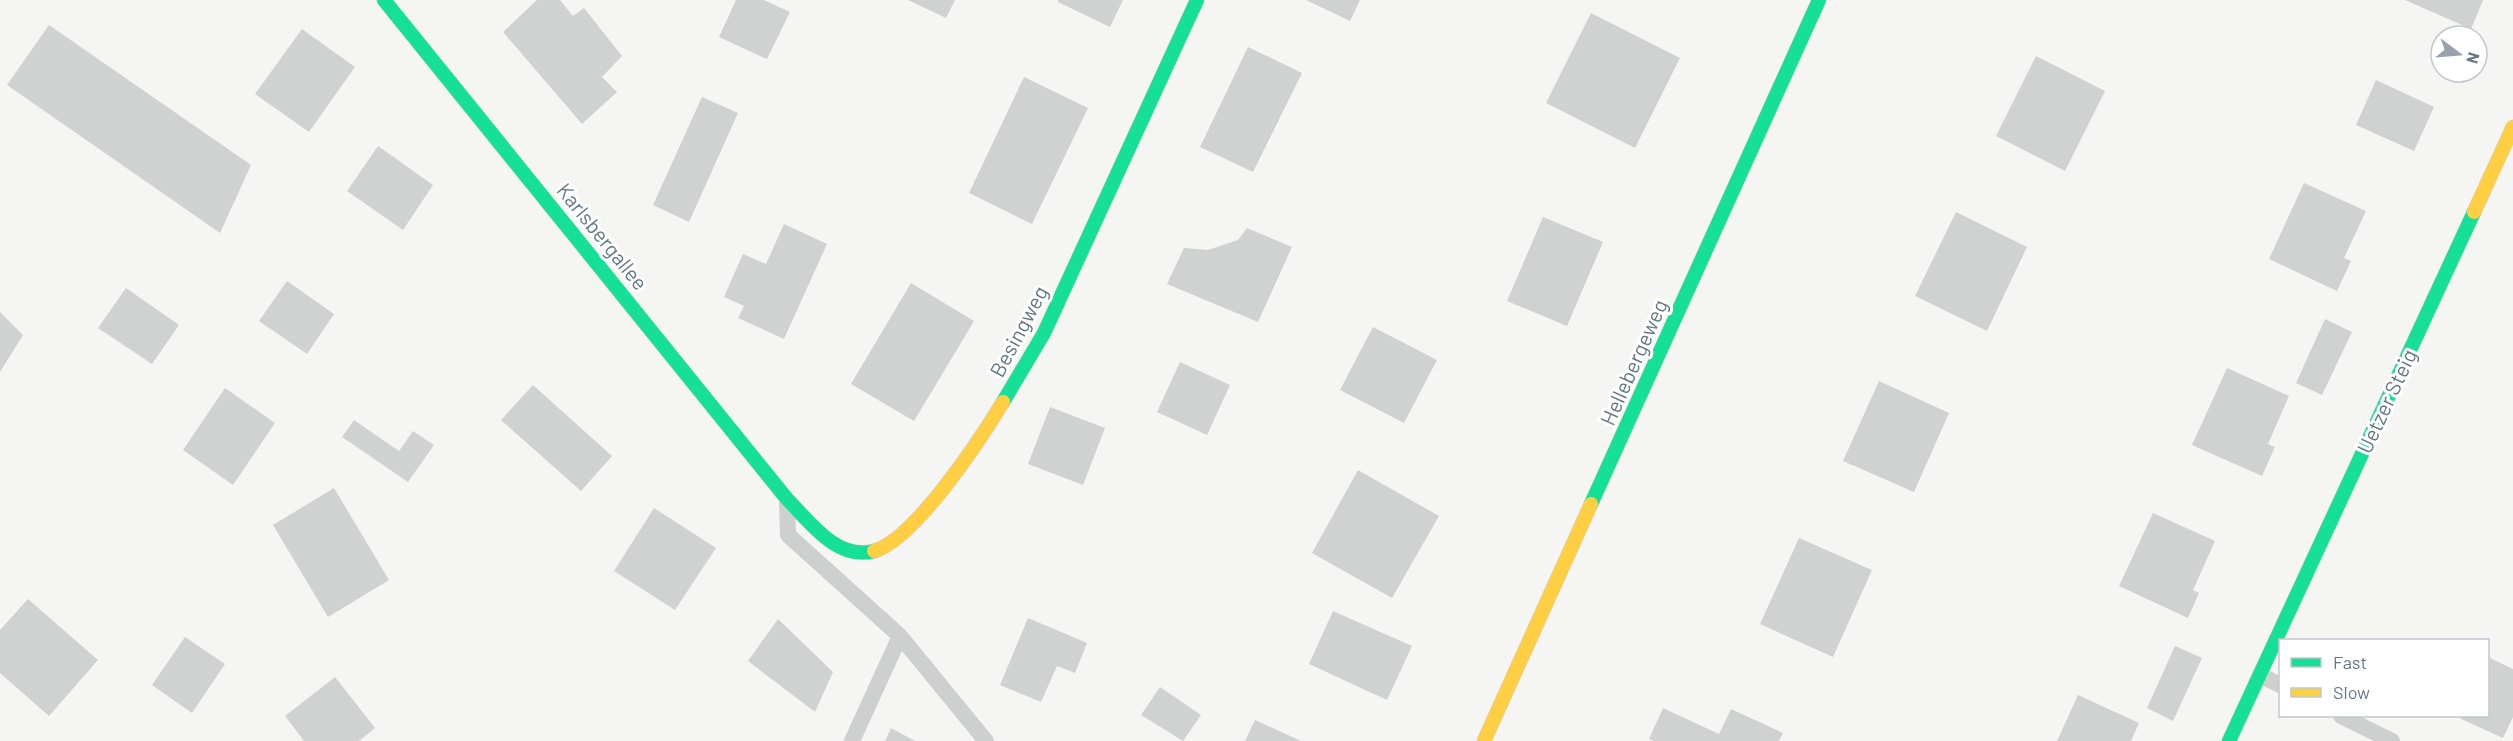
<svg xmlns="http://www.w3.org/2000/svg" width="2513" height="741" font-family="Barlow,sans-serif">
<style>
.building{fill:#d0d1d1}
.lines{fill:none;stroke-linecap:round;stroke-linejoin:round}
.fast-casing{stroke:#d1d3d3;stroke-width:15}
.slow-casing{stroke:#d1d3d3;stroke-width:15}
.lane{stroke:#ced0d0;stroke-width:16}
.fast{stroke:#16e098;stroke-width:14}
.slow{stroke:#ffcf43;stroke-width:14}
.labels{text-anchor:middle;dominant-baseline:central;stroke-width:6;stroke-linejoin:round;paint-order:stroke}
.street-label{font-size:21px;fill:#637786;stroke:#fff}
</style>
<rect width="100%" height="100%" fill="#f5f5f3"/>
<path class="building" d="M537 0H560L573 16 584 8 622 56 602 77 617 92 582 124 503 32Z
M736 0H764L790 12 767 59 719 37Z
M908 0H955L946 18Z
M1058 0H1123L1110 27 1058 2Z
M1306 0H1360L1350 21Z
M2405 0H2483L2471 29Z
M1591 13 1680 58 1635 148 1546 103Z
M49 25 251 165 220 233 7 85Z
M302 29 355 67 309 132 255 94Z
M1248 47 1302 73 1253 172 1200 147Z
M2036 56 2105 91 2065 171 1996 136Z
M1024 77 1088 108 1032 224 969 193Z
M2376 80 2434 107 2414 151 2356 125Z
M702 97 738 113 689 222 653 205Z
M378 146 433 185 403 230 347 191Z
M2304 183 2366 211 2344 258 2351 261 2337 291 2269 259Z
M1956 212 2027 247 1987 331 1915 296Z
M1543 217 1603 242 1567 326 1507 301Z
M784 224 827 244 784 339 738 318 744 306 724 297 743 254 766 264Z
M1247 228 1292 247 1258 322 1167 284 1184 248 1208 250 1238 240Z
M287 281 334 314 307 354 259 321Z
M911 283 974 321 914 421 851 384Z
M126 288 179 325 152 364 98 328Z
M0 312 23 335 0 372Z
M2325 319 2352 332 2322 395 2296 383Z
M1373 327 1437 360 1404 423 1340 390Z
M1180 362 1230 385 1207 435 1157 412Z
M2227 368 2289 396 2268 444 2275 447 2262 476 2192 445Z
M1879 381 1949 413 1914 492 1843 461Z
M533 385 612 456 581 491 501 420Z
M225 388 275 423 233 485 183 450Z
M1050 407 1105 428 1083 485 1028 464Z
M354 420 399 451 413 431 434 445 408 482 342 437Z
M1358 470 1439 516 1392 598 1312 553Z
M334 488 389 580 328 617 273 525Z
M654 508 716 548 675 610 614 571Z
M2153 513 2215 541 2193 590 2199 593 2188 618 2119 586Z
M1799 538 1872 570 1833 657 1760 624Z
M28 599 98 660 49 716 0 673V630Z
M1333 611 1412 646 1387 700 1309 664Z
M1028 618 1087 643 1075 673 1057 666 1041 702 1000 685Z
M778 619 833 672 815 712 748 661Z
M185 637 225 664 192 713 152 685Z
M2175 646 2202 658 2173 721 2147 708Z
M2488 657 2513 669V717L2503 738 2459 718 2460 716H2488Z
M335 677 375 728 359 741H304L285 716Z
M1160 687 1201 715 1183 741 1141 715Z
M2078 695 2139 723 2131 741H2057Z
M1663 708 1719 734 1731 709 1783 733 1779 741H1654L1649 739Z
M1255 720 1301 741H1245Z
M891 728 915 741H885Z"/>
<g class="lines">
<defs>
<path id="fast" d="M384 0 787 499C810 522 837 561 874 551
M1003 402 1044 333 1197 0
M1591 504 1819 0
M2229 741 2474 212"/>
<path id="slow" d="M2474 212 2513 127
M874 551C914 540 980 440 1003 402
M1484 741 1591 504"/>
</defs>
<use href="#fast" class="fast-casing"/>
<use href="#slow" class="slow-casing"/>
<path class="lane" d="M787 503 788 535 900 636 986 741
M2260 675 2280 685
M2341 716 2392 741
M852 741 900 636"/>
<use href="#fast" class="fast"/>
<use href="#slow" class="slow"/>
</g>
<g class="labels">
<g class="street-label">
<text transform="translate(603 236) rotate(51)">Karlsbergallee</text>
<text transform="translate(1018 331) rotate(-62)">Besingweg</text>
<text transform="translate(1633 362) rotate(-66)">Hellebergeweg</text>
<text transform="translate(2386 401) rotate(-65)">Uetzer Steig</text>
</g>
</g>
<rect x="2279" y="639" width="210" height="78" fill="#ffffff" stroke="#c1c9cf" stroke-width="1.5"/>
<rect x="2291" y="658" width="30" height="9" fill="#16e098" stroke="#c1c9cf" stroke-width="1.5"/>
<text x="2333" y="669" font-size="18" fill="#637786">Fast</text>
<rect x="2291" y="688" width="30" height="9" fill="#ffcf43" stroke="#c1c9cf" stroke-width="1.5"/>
<text x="2333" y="699" font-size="18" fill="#637786">Slow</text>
<g transform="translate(2459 54) rotate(106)"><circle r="28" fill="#ffffff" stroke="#c1c9cf" stroke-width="1.5"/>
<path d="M0-4.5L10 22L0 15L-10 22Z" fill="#96a3ac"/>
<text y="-9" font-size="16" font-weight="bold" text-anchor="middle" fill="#637786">N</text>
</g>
</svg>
